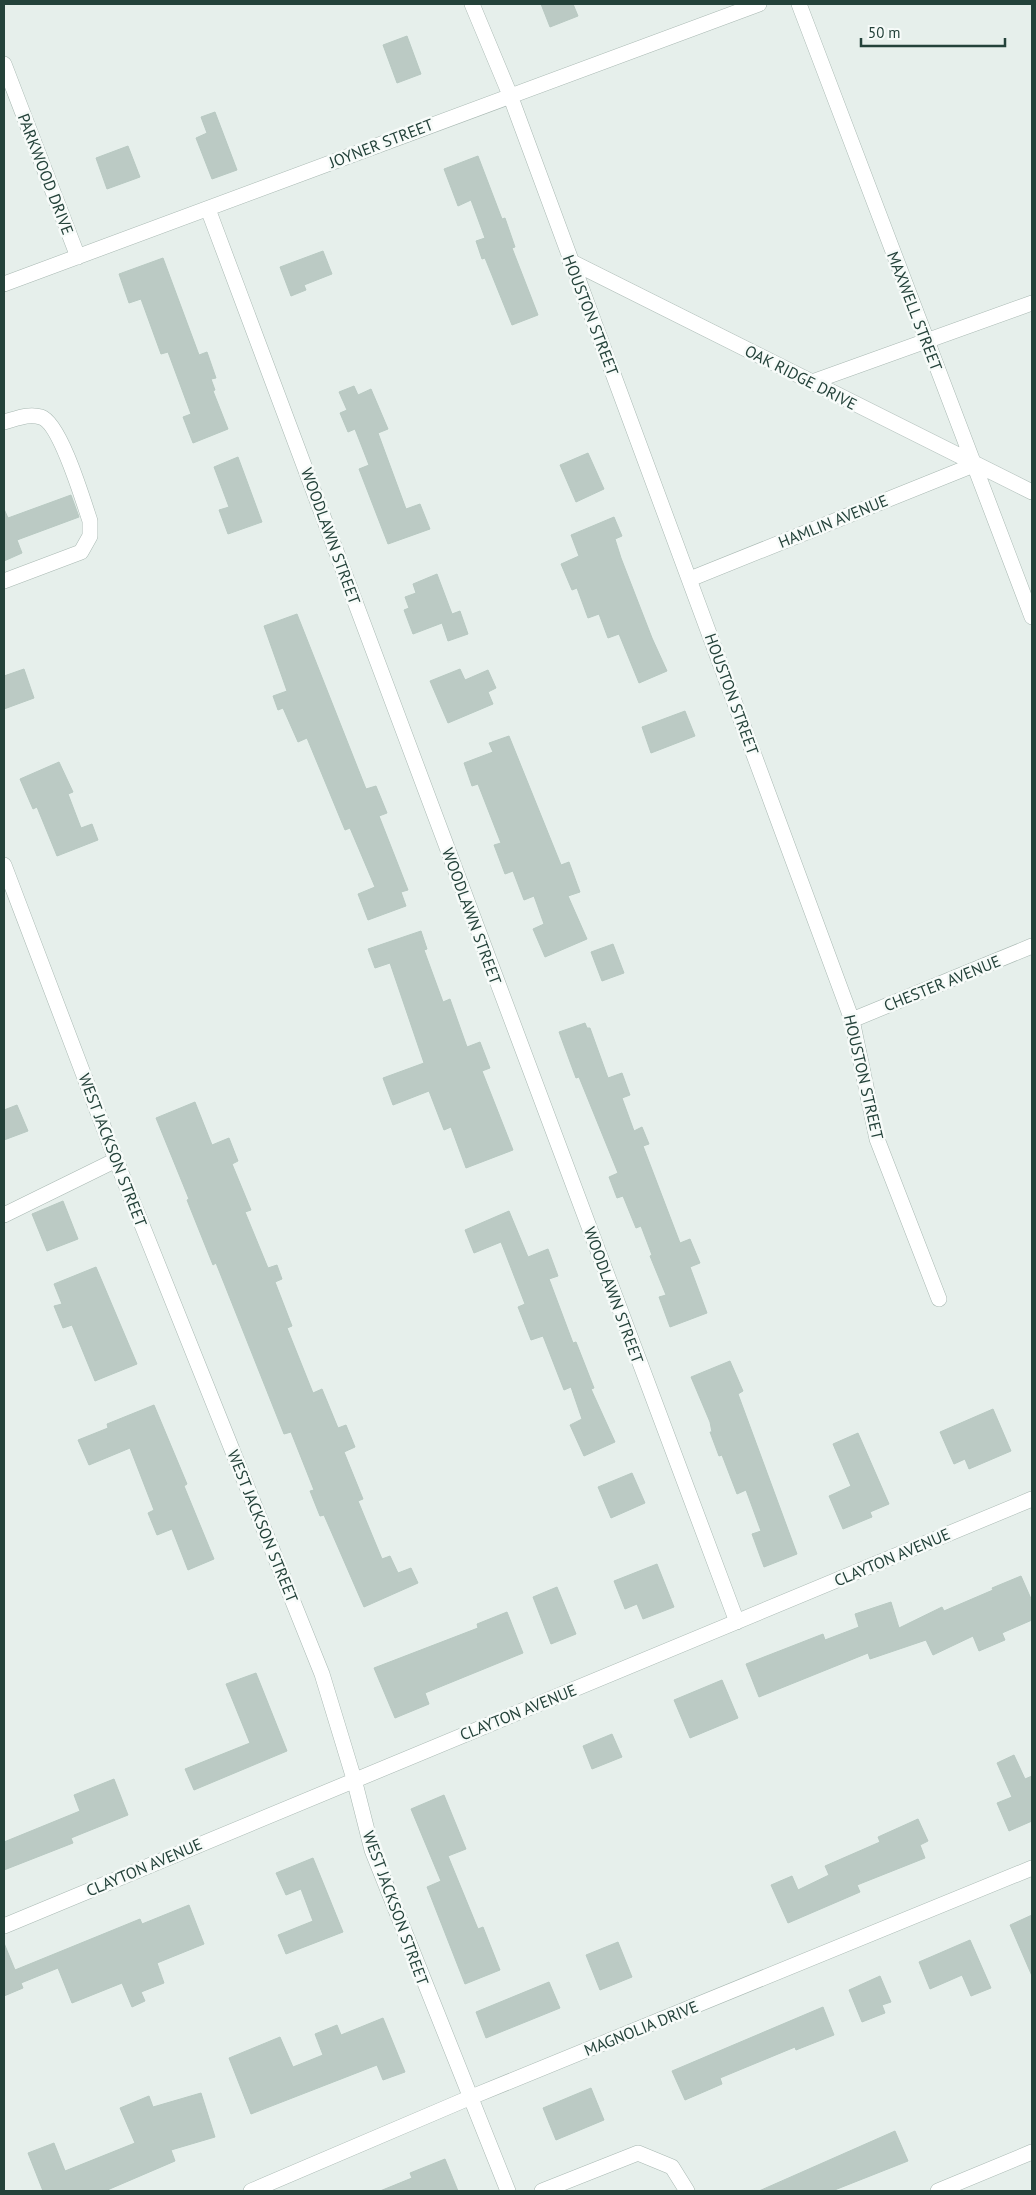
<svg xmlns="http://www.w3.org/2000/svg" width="1036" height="2195" font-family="'PT Sans',sans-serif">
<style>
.building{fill:#bbcac4;stroke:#b8c9c2}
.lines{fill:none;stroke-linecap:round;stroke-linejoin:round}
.minor-casing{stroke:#a8b8b2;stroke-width:16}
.minor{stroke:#fff;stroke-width:15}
.labels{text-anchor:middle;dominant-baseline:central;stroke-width:5;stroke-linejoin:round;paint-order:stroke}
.street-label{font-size:16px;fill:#24423a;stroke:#f7fbf9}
</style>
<rect width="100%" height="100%" fill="#e6efeb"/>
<path class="building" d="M541 4H573L578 16 550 27Z
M407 36 421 74 397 83 383 45Z
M215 112 237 170 212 179 196 138 207 133 201 117Z
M128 146 140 177 107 189 96 158Z
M478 156 502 219 505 218 515 247 512 248 538 315 512 325 485 258 482 259 476 241 485 238 471 200 458 206 444 169Z
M323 251 332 274 304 285 306 290 291 296 280 267Z
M163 258 199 355 207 352 216 378 211 379 215 390 213 391 228 429 193 443 183 417 191 414 168 352 161 354 141 299 129 303 119 274Z
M354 386 358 395 371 389 388 429 378 433 406 509 420 504 430 529 388 544 359 469 369 465 355 429 348 432 340 413 347 410 339 392Z
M588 453 604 489 576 502 560 465Z
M238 457 262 522 228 534 219 510 229 507 214 467Z
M71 495 79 517 17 540 22 553 4 561V509L8 518Z
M614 517 622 536 615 539 621 558 652 638 667 671 639 683 619 634 608 638 599 614 588 618 577 588 572 590 561 564 579 556 571 535Z
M437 574 452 614 460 611 468 634 448 641 442 623 413 634 404 610 409 608 405 597 416 593 413 584Z
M297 614 366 789 376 786 387 813 379 816 408 890 401 892 406 906 368 920 358 894 375 887 350 828 345 830 307 738 298 742 283 708 278 710 273 696 287 691 264 626Z
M24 669 34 698 4 709V676Z
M460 669 465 680 488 670 496 688 488 692 493 704 448 723 430 681Z
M685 711 695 736 651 753 642 727Z
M509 736 561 865 569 862 580 892 568 896 587 939 545 957 533 929 544 924 534 896 524 900 513 871 505 874 494 845 501 843 478 784 472 786 464 763 493 752 489 743Z
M59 762 73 792 68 794 81 828 92 824 98 840 57 856 37 807 33 809 20 779Z
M421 931 427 949 424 950 443 1002 450 999 467 1047 480 1042 490 1068 482 1071 513 1150 466 1168 451 1127 444 1130 429 1091 393 1105 383 1078 424 1063 390 963 375 968 368 949Z
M613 944 624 973 602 981 591 952Z
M585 1023 587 1028H590L608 1078 622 1073 630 1095 622 1098 634 1131 642 1127 649 1144 643 1146 680 1243 690 1239 700 1263 690 1267 707 1313 670 1327 659 1297 666 1295 650 1256 652 1255 641 1226 636 1228 623 1196 617 1198 609 1177 618 1173 579 1077 576 1078 559 1032Z
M195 1102 212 1145 229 1138 238 1161 232 1164 251 1210 245 1212 268 1268 277 1265 282 1279 275 1282 292 1326 287 1328 313 1393 322 1389 338 1428 346 1425 355 1447 344 1452 363 1499 358 1501 382 1559 390 1556 398 1573 411 1568 418 1583 364 1607 324 1515 320 1516 310 1491 314 1490 291 1432 284 1434 216 1263 213 1265 187 1200 189 1199 156 1118Z
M17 1105 28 1131 4 1140V1110Z
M63 1201 78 1239 47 1251 32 1214Z
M509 1211 528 1257 548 1249 558 1276 549 1279 573 1343 576 1342 594 1388 591 1389 615 1442 584 1456 570 1425 582 1419 571 1387 564 1390 543 1336 531 1340 518 1307 525 1304 501 1242 474 1253 465 1230Z
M96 1267 137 1364 95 1381 72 1325 63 1328 54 1306 62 1304 54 1284Z
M730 1361 743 1391 738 1394 797 1554 764 1567 752 1534 761 1531 746 1490 737 1494 722 1455 719 1456 710 1432H712L710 1422 691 1377Z
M154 1405 187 1484 184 1486 214 1559 188 1570 172 1529 157 1535 148 1513 154 1510 130 1448 89 1465 78 1440 108 1428 107 1424Z
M993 1409 1011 1451 969 1469 965 1459 954 1464 940 1432Z
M858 1433 889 1504 870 1512 872 1517 843 1529 829 1496 851 1486 833 1444Z
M632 1473 645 1503 611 1518 598 1487Z
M657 1564 674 1607 643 1619 637 1604 625 1609 614 1581Z
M1021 1576 1032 1601V1620L1002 1633 1005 1640 979 1651 973 1636 933 1655 926 1640 870 1659 868 1653 759 1697 746 1664 823 1634 825 1640 859 1627 855 1614 891 1602 899 1628 942 1607 944 1611 993 1590 992 1588Z
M557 1587 576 1634 551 1644 533 1597Z
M507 1612 523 1653 425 1693 429 1704 395 1718 374 1668 478 1628 477 1624Z
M256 1673 287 1751 194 1790 185 1769 250 1743 226 1684Z
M722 1680 738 1718 690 1738 674 1700Z
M612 1734 622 1757 592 1769 583 1746Z
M1014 1755 1025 1779 1032 1776V1821L1009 1831 997 1803 1012 1797 997 1763Z
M114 1779 128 1815 71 1838 73 1843 4 1870V1842L80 1811 74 1795Z
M444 1795 466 1849 448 1856 478 1929 483 1927 500 1970 465 1984 427 1887 441 1881 411 1809Z
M918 1819 928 1841 920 1845 925 1858 857 1885 860 1892 788 1923 771 1885 792 1876 798 1890 829 1875 825 1866 880 1842 878 1837Z
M313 1858 343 1932 286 1954 278 1935 313 1921 301 1889 286 1895 276 1873Z
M189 1905 204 1944 157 1963 164 1983 141 1992 145 2001 132 2007 122 1983 72 2003 58 1968 21 1983 23 1988 4 1996V1943L15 1970 140 1919 142 1924Z
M1032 1915V1976L1010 1925Z
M970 1940 991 1988 971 1996 962 1975 930 1989 919 1962Z
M618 1942 632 1977 600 1990 586 1955Z
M880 1976 891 2002 882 2005 885 2013 862 2022 849 1990Z
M549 1982 560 2008 486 2038 476 2012Z
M823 2007 834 2035 796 2050 795 2047 720 2078 722 2084 685 2100 672 2071Z
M383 2018 405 2072 383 2080 377 2065 251 2114 229 2058 280 2037 293 2067 323 2055 315 2034 337 2025 341 2035Z
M591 2088 604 2120 556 2140 543 2108Z
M201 2093 215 2137 171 2150 175 2161 105 2191H43L28 2153 54 2143 65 2171 135 2143 120 2108 149 2096 153 2107Z
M895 2131 908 2161 832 2191H759Z
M445 2159 458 2191H380L412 2178 410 2173Z"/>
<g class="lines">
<defs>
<path id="minor" d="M472 4 510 95 852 1020 877 1139 939 1299
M799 4 1032 617
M4 64 78 257
M208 209 737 1622
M570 261 1032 492
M4 284 759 4
M812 382 1032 303
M4 422C16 419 28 413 41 417 60 423 83 500 90 521V536L81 552 4 581
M690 579 976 464
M4 865 116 1160 322 1674 354 1779 372 1850 508 2191
M852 1020 1032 946
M4 1215 116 1160
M4 1926 1032 1499
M251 2191 469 2098 1032 1868
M542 2191 638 2153 672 2167 687 2191
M938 2191 1032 2152"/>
</defs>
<use href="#minor" class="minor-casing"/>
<use href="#minor" class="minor"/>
</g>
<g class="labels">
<g class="street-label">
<text transform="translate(381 143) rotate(-21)">JOYNER STREET</text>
<text transform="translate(46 174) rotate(69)">PARKWOOD DRIVE</text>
<text transform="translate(915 311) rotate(69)">MAXWELL STREET</text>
<text transform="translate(591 315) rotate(69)">HOUSTON STREET</text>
<text transform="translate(801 377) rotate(27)">OAK RIDGE DRIVE</text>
<text transform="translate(833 521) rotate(-22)">HAMLIN AVENUE</text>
<text transform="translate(331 536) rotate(70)">WOODLAWN STREET</text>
<text transform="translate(732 694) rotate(70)">HOUSTON STREET</text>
<text transform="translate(472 916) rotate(70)">WOODLAWN STREET</text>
<text transform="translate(942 983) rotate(-22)">CHESTER AVENUE</text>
<text transform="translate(864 1077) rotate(77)">HOUSTON STREET</text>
<text transform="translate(113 1150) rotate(69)">WEST JACKSON STREET</text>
<text transform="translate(614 1295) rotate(70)">WOODLAWN STREET</text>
<text transform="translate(263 1526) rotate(68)">WEST JACKSON STREET</text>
<text transform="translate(892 1557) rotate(-23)">CLAYTON AVENUE</text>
<text transform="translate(518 1712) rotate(-22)">CLAYTON AVENUE</text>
<text transform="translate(144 1867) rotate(-23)">CLAYTON AVENUE</text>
<text transform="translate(396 1908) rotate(70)">WEST JACKSON STREET</text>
<text transform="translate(641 2028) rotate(-22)">MAGNOLIA DRIVE</text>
</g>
</g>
<rect width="1036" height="2195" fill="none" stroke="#24423a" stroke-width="10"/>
<path d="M861 38v8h144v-8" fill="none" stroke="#24423a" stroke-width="2.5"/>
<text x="868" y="38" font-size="15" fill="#24423a" stroke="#f7fbf9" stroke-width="4" paint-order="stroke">50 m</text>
</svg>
